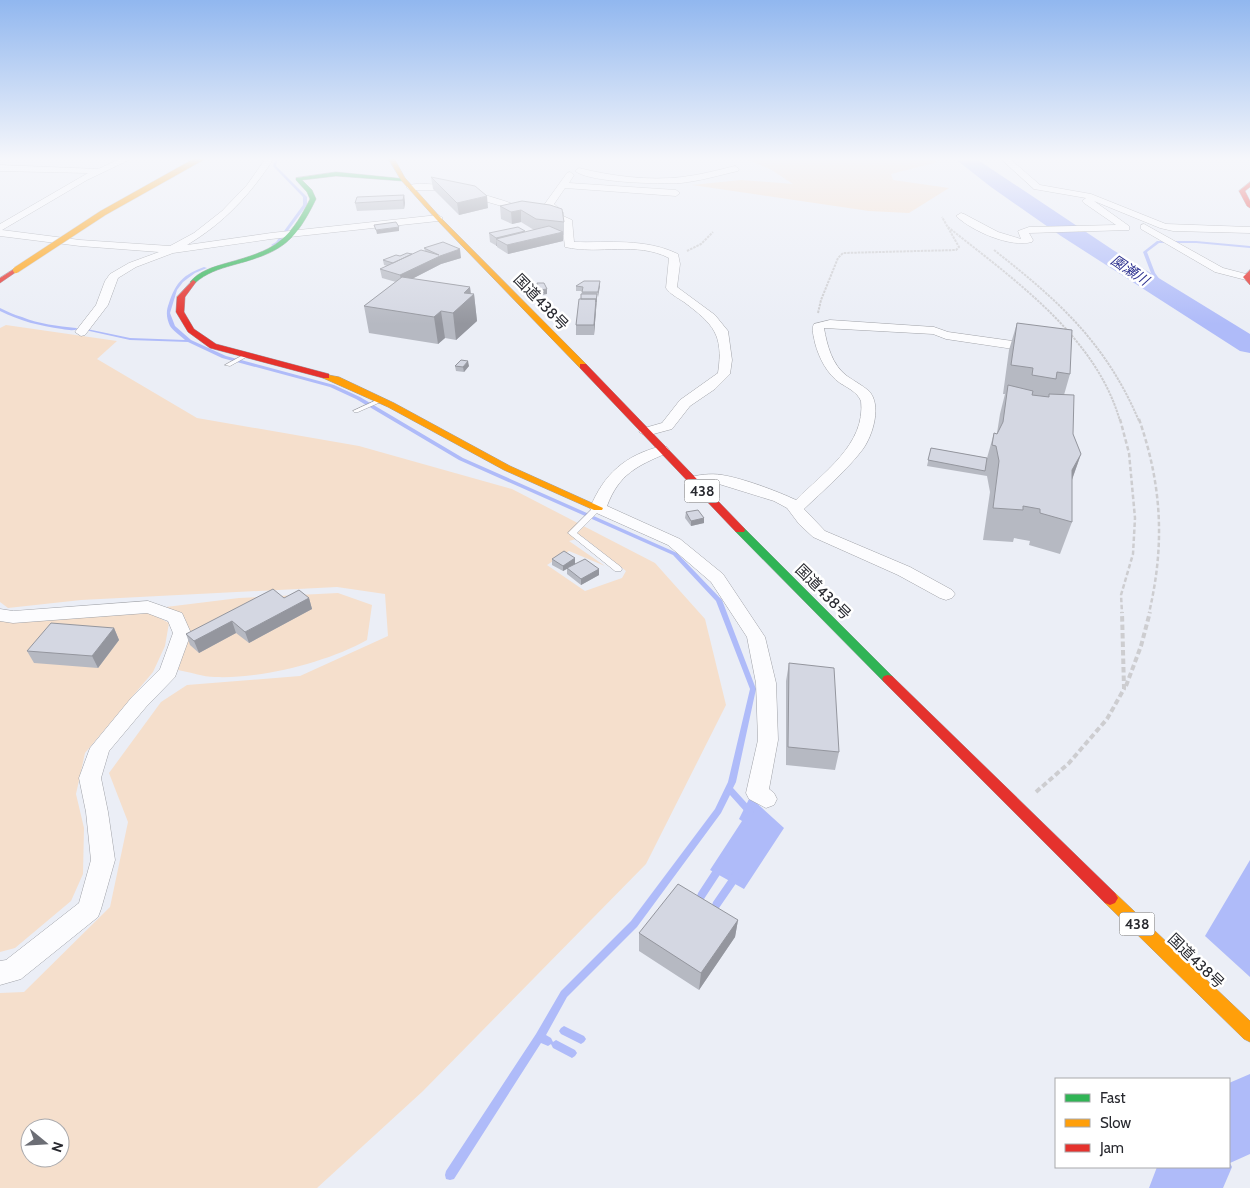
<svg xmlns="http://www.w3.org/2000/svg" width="1250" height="1188" font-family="Cabin,'Noto Sans JP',sans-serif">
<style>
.green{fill:#f5dfcc;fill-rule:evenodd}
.water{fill:#afbbf9}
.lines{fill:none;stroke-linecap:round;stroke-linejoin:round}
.stream{fill:#afbbf9;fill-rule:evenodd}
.river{fill:#afbbf9;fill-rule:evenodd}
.lane-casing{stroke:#a0a2a8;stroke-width:1}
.street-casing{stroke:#a0a2a8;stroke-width:1}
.fast-casing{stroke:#a0a2a8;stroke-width:1}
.slow-casing{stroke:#a0a2a8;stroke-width:1}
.jam-casing{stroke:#a0a2a8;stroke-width:1}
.path-far2{stroke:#cdcdd0;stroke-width:2;stroke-dasharray:2.5 1;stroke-linecap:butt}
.path-far1{stroke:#cdcdd0;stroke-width:2.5;stroke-dasharray:4.5 2.5;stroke-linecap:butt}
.path{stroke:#cdcdd0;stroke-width:4;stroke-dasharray:5.5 3;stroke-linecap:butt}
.lane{fill:#fcfcfe;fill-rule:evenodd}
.street{fill:#fcfcfe;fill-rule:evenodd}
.fast{fill:#30b455;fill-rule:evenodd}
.slow{fill:#ff9f0a;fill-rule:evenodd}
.jam{fill:#e5322d;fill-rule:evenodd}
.slow-bridge-casing{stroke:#c9cace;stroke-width:7;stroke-linecap:butt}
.slow-bridge{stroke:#ff9f0a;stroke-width:6}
.wall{fill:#b6b9c2}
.shaded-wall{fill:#94969e}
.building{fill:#d4d7e2;stroke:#94969e}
.labels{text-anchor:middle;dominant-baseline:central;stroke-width:5;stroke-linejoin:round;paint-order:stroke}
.far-water-label{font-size:14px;font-style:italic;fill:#2c308f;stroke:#fff}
.shield{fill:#fff;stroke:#68696d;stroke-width:1}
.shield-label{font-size:14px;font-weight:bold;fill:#28292f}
.street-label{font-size:15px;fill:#28292f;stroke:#fff}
</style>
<rect width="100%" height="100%" fill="#ebeef6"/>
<path class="green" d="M743 158H930L938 162 891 174 893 180 949 188 909 213 869 211 692 185 741 180 793 184 770 169Z
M6 325 117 341 97 359 197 418 359 446 512 489 655 563 705 619 726 705 646 864 423 1091 317 1188H0V993L24 992 110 907 128 822 109 773 161 702 187 685 300 676 388 636 385 594 337 587 81 600 8 608 0 602V328ZM583 537 626 571 622 578 585 591 547 565 569 551 605 566 569 541ZM30 1128H60V1158H30Z
M338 593 372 605 367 640C328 662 261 679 215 677 203 677 190 672 178 670L190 633 183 615 166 607 239 598Z
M146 611 169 623 165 646 153 672 85 753 76 794 84 828 83 874 71 901 15 948 0 952V621Z"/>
<path class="water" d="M750 797 784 828 744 889 710 870 742 821 739 819Z
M1250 860V977L1205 936Z"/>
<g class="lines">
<path class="stream" d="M276 158H278L276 166 307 197V205L278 244 273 246 271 245 276 242 303 205V197L273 166Z
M1157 241H1196L1250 246V248L1196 243H1159L1147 252 1155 273 1173 298 1171 299H1170L1151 273 1143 252Z
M204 267 207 268 195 273 183 282 177 290 170 313 175 326 191 340 226 356 334 385 360 397 463 458 677 553 722 600 756 689 736 782 733 788 753 810 754 812 753 814 750 815 747 814 730 795 721 813 637 927 567 997 546 1035 551 1038 553 1042 556 1040 575 1050 577 1053 575 1056 572 1058 553 1048 551 1044 548 1046 541 1043 454 1179 450 1180 446 1179 445 1175 446 1171 536 1034 561 991 631 921 715 809 728 782 750 689 716 601 673 555 459 460 356 399 330 387 222 358 188 342 130 340 85 330 87 329 130 338 185 340C180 335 173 331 170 326 166 317 166 311 169 303 176 282 183 275 204 267Z
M0 308C7 311 14 315 22 317 39 324 58 326 76 328L78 329C73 331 68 330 62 329 40 326 20 321 0 311Z
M720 863 723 864 724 867 723 870 704 899 701 900 698 899 697 896 698 893 717 864Z
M736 872 739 873 740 876 739 879 719 908 716 909 713 908 712 905 713 902 733 873Z
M564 1026 584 1036 586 1039 584 1042 581 1044 561 1034 559 1031 561 1028Z"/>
<path class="river" d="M954 158H975L1113 250 1250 334V353L1240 351 1061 236 991 187Z
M1250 1074V1154L1230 1163 1232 1167 1223 1188H1149L1157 1167H1229V1083Z"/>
<defs>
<path id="lane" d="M245 354 250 355 230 366 225 365Z
M381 398 384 400 383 401 358 412H354L353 411Z
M595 506H598L602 508 577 533 621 567 622 569 621 571H615L568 533Z"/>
<path id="street" d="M122 158H133L87 180 2 230 80 240 170 246 194 233 222 211 247 185 266 158H274C251 194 224 223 187 245L271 233 438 215 443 218 438 221 271 239 173 253 136 267 118 278 108 305 85 335 81 336 75 332 96 305 105 281 110 274 129 263 159 252 80 246 0 236V224L88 173 0 171V165L98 169Z
M1000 158H1009L1040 185 1091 194 1166 224 1250 227V233L1173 231 1160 228 1094 201 1129 226V230L1029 233 1033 240 1032 242C1010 248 972 231 956 216L961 213 964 214 998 232 1021 239 1018 231 1029 227 1116 225 1084 203 1082 201 1086 198 1034 189Z
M735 166 739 169 738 171C720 175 700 181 681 183 660 184 590 183 575 171L579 168C611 176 649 181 682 177 700 175 718 170 735 166Z
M570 172 574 175 569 183 676 190 680 193 676 196 565 188 554 204 563 212V216L572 220 574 242C609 243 645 238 678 254L680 264 677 287 715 315 728 331 732 360 730 374 715 389 690 406 672 429 646 436 639 432 641 429 662 423 680 400 718 373C724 334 713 324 684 302 678 298 670 294 666 288L669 258C636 241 600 255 565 247L562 222 524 216 505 207 460 194 435 190H410L406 187C420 176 492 196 510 203 516 205 521 209 527 211 536 213 545 213 554 214L544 205 567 173Z
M1144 224 1223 268 1250 275V279L1246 280 1215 272 1141 229V225Z
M830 320 934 327 948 332 1034 344 1040 348 1034 352 946 339 933 334 824 328C827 345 832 365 847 376 854 381 862 385 869 391 882 405 873 435 863 449 849 468 822 492 804 509L825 531 910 567 952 590 955 594 952 598 946 600 940 598 898 575 813 537 799 524 787 508 774 501 719 484H687L684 481 687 478C697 475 711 473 722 475 742 478 777 491 796 500 823 473 866 444 861 401 857 392 848 388 840 383 827 374 819 358 815 343 814 337 811 329 814 324Z
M662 446 667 447 669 450 667 453C637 466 619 474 607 506L680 539 723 574 765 637 776 683 778 740 769 789 774 793 777 799 774 805 766 808 749 799 746 793 758 740 756 683 747 637 711 582 668 545 592 511 590 508C604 474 625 455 662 446Z
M148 601 182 613 191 633 175 677 146 707 109 751 101 778 108 812 115 860 101 909 98 917 21 979 0 985V961L6 960 79 903 91 860 86 812 79 778 90 748 132 697 160 669 173 633 168 621 147 613 13 623 0 621V609L13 611Z"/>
<path id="fast" d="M336 172 406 179 403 181 336 176 302 180 312 190 316 199C294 244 281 252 233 265 219 269 206 273 195 283H191L190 282C199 271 213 267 227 263 274 250 288 243 310 199L307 192 296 180V178Z
M740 527 744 528 892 676 894 679 892 682H884L736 532 735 530Z"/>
<path id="slow" d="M388 158H394L405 178 440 217 586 364V368H580L436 219 401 180Z
M323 374 339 377 394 403 510 466 603 508 602 510H594L504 470 388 407 323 378Z
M1110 891 1115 893 1250 1021V1042L1244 1039 1105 903 1102 898 1105 893Z"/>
<path id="jam" d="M1250 182V187L1245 191 1250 201V208L1247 206 1239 191Z
M14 269 19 270 0 283V278Z
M1250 270V285L1243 277Z
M193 280 196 282 185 297 184 312 194 329 216 344 329 374V378H323L210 348 188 332 176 312 177 297Z
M580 364H586L744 528 745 530 744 532H736L580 368Z
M888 675 892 676 1115 893 1118 898 1115 903 1110 905 1105 903 884 682 882 679 884 676Z"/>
</defs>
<use href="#lane" class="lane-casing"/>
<use href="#street" class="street-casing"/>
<use href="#fast" class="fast-casing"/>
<use href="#slow" class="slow-casing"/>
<use href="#jam" class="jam-casing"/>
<path class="path-far2" d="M948 227C1013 279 1096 336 1120 421
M994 250C1059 301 1106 343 1139 421
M687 251 701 244 713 232
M818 313 821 300 838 258 843 253 956 250 959 247 942 217"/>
<path class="path-far1" d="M1120 419 1129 453 1135 518 1133 554 1121 595 1122 613
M1139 419C1162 485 1165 545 1149 613"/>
<path class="path" d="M1126 686 1141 646 1150 612
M1036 792 1069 763 1107 719 1124 689 1122 612"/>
<use href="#lane" class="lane"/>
<use href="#street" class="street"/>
<use href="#fast" class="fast"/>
<use href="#slow" class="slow"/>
<use href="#jam" class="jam"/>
<defs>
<path id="slow-bridge" d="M16 270 103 213 201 158"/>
</defs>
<use href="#slow-bridge" class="slow-bridge-casing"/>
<use href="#slow-bridge" class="slow-bridge"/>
</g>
<path class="wall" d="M431 177 488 208 459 215 433 189Z
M404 195 405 203 404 209 357 211 355 203Z
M522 201 564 222V235H563V241L508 254 497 247V246L490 242 489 233 525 231V232L534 230 521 222 512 224 501 219 500 206Z
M424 248 461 258 441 264 412 279 470 287 471 294H474L477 321 456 340 445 338 438 344 369 333 364 306 396 282 382 278 380 269 387 266 384 265 383 260 425 251Z
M537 283 547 289V294L540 295 537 288Z
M576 286H600L597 297 594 335H576V325L582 291H576Z
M1017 323 1070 374 1064 395 1073 434 1081 454 1072 480V522L1060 554 1029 545 1030 541 1014 538 1013 542 983 540 990 492 987 476 927 466 931 448 987 458 994 433 997 434V433L1000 414 1005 394H1003L1009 350Z
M455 366H469L464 372 456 371Z
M686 512 704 518V523L691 526 685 518Z
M575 558V564L599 569V575L581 585 567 574V569L563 571 552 565V559Z
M284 598H309L312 609 249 643 236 633 199 653 190 645 186 634Z
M114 628 119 640 98 668 34 663 27 651Z
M789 663 839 752 835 770 786 765V681Z
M738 920 735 937 699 990 639 951V933Z"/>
<path class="shaded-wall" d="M404 195 405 203 404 209 403 200Z
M487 196 488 208 459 215 457 203Z
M521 210V222L512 224 511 212Z
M399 227V231L377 234 376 230Z
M525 231V239H496L497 246H496V238Z
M563 232V241L508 254 507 245Z
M460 249 461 258 441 264 402 284 400 275 440 256Z
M600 281V286L598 297V292Z
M470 287 471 297 474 294 477 321 456 340 453 313 464 293Z
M547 289V294L540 295V290Z
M597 294V298L594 335V325Z
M441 311 445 338 438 344 434 317Z
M468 361 469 366 464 372 463 367Z
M1081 454 1070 485 1072 470Z
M704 518V523L691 526V521Z
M575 558V564L563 571V566Z
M599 569V575L581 585V579Z
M309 598 312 609 249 643 245 632Z
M232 621 236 633 199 653 194 641Z
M114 628 119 640 98 668 92 656Z
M738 920 735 937 699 990 701 973Z"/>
<path class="building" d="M431 177 475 186 487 196 457 203Z
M404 195 403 200 355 203 357 197Z
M522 201 550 205 562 209 564 222 536 219 521 210 511 212 500 206Z
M396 222 399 227 376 230 374 225Z
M549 226 563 232 507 245 496 239Z
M518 227 525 231 496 238 489 233Z
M443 242 460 249 440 256 400 275 380 269 421 250 439 255 424 248Z
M407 253 412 254 393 263 383 260 396 255 400 256Z
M402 277 470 287 464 293 474 294 453 313 441 311 434 317 364 306Z
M584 281H600L598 292H582L583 287 576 286Z
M537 283H544L547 289 540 290Z
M581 294H597L596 302V299H581Z
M579 299H596L594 325H576Z
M1017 323 1072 330 1070 374 1057 372 1056 379 1032 375 1033 368 1011 365Z
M461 360 468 361 463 367 455 366Z
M1008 385 1033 391 1032 395 1049 397V394L1074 395 1073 434 1081 454 1072 470V522L1040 513V509L1023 506V510L993 508 999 461 996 446 992 445 994 433 997 434 1003 422Z
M931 448 987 458 985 471 928 460Z
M698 510 704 518 691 521 686 512Z
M564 551 575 558 563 566 552 559Z
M585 559 599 569 581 579 567 568Z
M273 589 284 598 299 590 309 598 245 632 232 621 194 641 186 634Z
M51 623 114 628 92 656 27 651Z
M789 663 834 668 839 752 788 747Z
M678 884 738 920 701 973 639 933Z"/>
<linearGradient id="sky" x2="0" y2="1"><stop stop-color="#91b7ef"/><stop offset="0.49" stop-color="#f6f7fb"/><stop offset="1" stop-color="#f6f7fb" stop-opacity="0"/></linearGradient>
<rect width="1250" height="324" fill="url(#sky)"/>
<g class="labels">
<g class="far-water-label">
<text transform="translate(1130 270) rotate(34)">園瀬川</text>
</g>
<g class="shield">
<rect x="684.5" y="479.5" width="35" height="23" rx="4"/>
<rect x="1119.5" y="912.5" width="35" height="23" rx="4"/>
</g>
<g class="shield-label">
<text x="702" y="491">438</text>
<text x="1137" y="924">438</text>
</g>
<g class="street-label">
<text transform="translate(541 302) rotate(46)">国道438号</text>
<text transform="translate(823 592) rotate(45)">国道438号</text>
<text transform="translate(1196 961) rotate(44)">国道438号</text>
</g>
</g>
<rect x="1055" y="1078" width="175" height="90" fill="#ffffff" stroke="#a9a9ac"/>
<rect x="1065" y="1094" width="25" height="8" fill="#30b455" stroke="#a9a9ac"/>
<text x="1100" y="1103" font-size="15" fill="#28292f">Fast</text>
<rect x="1065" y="1119" width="25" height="8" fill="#ff9f0a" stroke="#a9a9ac"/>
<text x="1100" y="1128" font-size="15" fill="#28292f">Slow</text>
<rect x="1065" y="1144" width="25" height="8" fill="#e5322d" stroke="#a9a9ac"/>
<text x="1100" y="1153" font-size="15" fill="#28292f">Jam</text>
<g transform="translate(45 1143) rotate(108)"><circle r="24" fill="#ffffff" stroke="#a9a9ac"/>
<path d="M0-4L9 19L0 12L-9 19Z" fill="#6c6e75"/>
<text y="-8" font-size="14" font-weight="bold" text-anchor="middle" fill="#28292f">N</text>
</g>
</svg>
